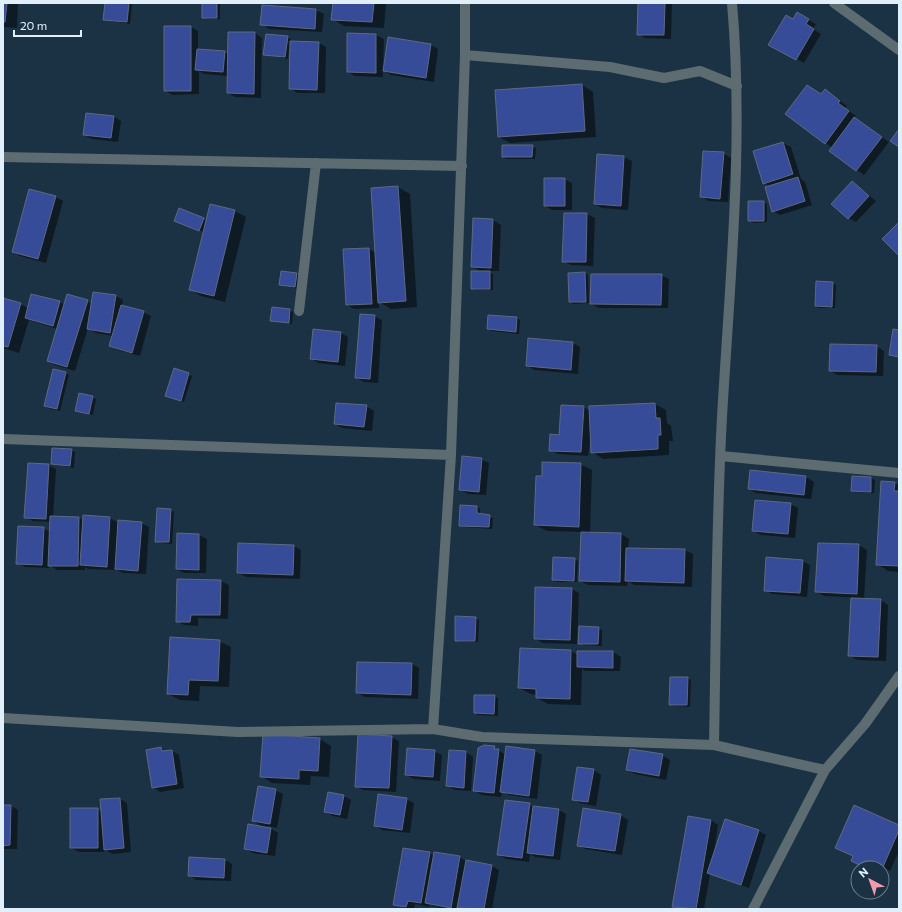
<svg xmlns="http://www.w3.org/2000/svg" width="902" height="912" font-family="Commissioner,sans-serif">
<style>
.shadow{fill:#0007}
.building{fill:#374c98;stroke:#5e6883}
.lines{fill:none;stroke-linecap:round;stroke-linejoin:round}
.minor{stroke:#5d6c71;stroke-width:10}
</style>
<rect width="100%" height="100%" fill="#1b3244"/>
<path class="shadow" d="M3 3H18L17 28 3 27Z
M106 3 132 4 130 24 105 20Z
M203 3H220V19H207L203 17Z
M334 3H386L384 28 344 26 332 19Z
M639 3H672L671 39 645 38 638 34Z
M263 6 316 10 324 14 322 32 269 29 262 24Z
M797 14 816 24 813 29 821 34 804 63 770 44 794 21Z
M191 27 198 31V50L224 52 228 54 255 33 262 38 261 98 235 97 228 93V76L204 74 199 71V94L173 95 165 91Z
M348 34 376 35 384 39 383 67 389 38 431 45 438 49 434 82 391 75 383 70V77L355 76 348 72Z
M287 37 291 39 290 42 319 43 326 47 325 93H297L290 88 291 49H289L288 59 264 54Z
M582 85 593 92 596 137 510 143 499 137Z
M825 90 847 106 845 108 856 116 854 118 889 142 864 175 831 151 833 148 825 143 821 95Z
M113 116 121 121 118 142 92 139 84 135Z
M783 143 791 147 801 179 805 182 812 205 780 215 773 211 770 187 764 183Z
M532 146 536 148 535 159H506L503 157Z
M723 153 731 158 728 202 709 201 701 197Z
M598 155 624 157 632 161 628 210 602 208 595 204Z
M564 179 572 183V210H552L545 206Z
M852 182 876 201 856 222 849 218Z
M398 187 410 194 417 307 391 309 379 302V308L354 309 347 305 344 250 369 249 376 253 372 189Z
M56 197 63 201 46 263 20 256 13 252Z
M764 202 767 204V222L753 223 750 221Z
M235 211 246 217 225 302 201 296 190 290 204 232 179 223 203 219 207 221Z
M565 214H587L595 218 593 266 571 265 563 261Z
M474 219 493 220 501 225 499 271H488L493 274V290H476L472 288 481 272 472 266Z
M585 273 588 275 589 303 573 304 570 302Z
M297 274 300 276 298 289 280 285Z
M661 275 669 279 668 308H599L591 304Z
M833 283 836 285 835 308H819L816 306Z
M116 296 123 300 122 306 143 312 151 316 140 356 118 350 111 346 113 336 96 333 88 328 75 371 55 365 48 361 57 329 29 320 19 353 3 348V299L20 304 28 308 60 302 65 305 87 301 92 304Z
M290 310 293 312 292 324 271 321Z
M374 316 382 320 378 383 364 382 356 378Z
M517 318 520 320 519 334 491 331 488 329Z
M341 333 348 337 345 366 318 363 311 358Z
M529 339 573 343 580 347 578 374 534 370 527 365Z
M876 346 884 351 883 376 837 375 830 370Z
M175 369 192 376 184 402 166 396Z
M66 373 69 375 60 411 48 408 45 406Z
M80 394 96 399 93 415 76 411Z
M655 404 666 410 667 423 671 426 673 441H669V455L603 459 592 452 591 436 588 456 558 454 550 450 560 436 562 406 584 407 590 411V407Z
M366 406 374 411 372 431 342 428 335 424Z
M72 450 75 452 74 468 52 464Z
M481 459 489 463 486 495 468 494 460 490Z
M580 464 592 470 590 534H621L629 539 628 549 685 550 693 554 692 587 634 585 628 581 627 586 588 585 580 581 582 532 547 531 535 525Z
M49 465 56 469 53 517 79 518 84 520 110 518 119 523H141L149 527 146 574 123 573 114 568V570L88 569 85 567V570H57L49 565V568L25 567 17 563 43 528 50 532 51 522 33 521 25 517Z
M751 471 806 477 814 482 811 499 756 493 749 489Z
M853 477 871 478 875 480 874 493 855 492 852 490Z
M895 483 899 485V572L888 571 877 564Z
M790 504 798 508 795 538 761 535 753 531Z
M477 507 480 509V515L493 518 492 529 463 527 460 525Z
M171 510 174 512 172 544 160 543 156 541Z
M178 534 199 535 207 539 206 573H184L177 569Z
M819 544 859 545 867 550 864 598 824 596 816 592Z
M294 546 301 550 300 579 246 577 238 573Z
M574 559 578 561 577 582H557L553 580Z
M802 561 810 565 807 597 772 594 765 590Z
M178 580 221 581 229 585 228 619 198 618V626L184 625 177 621Z
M572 589 579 593 577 644 542 643 535 638Z
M881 600 888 605 886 661 857 660 849 655Z
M475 618 479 620 478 642H459L456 640Z
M599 628 602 630V646L583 645 579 643Z
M219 641 231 647 229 687 200 686 199 701 180 700 168 694Z
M571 651 578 655V652H613L621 657 620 671H585L582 669 581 705 548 704 537 698V695L531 694 519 688Z
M412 664 419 668 418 699 365 697 357 693Z
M688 678 691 680 690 707 673 706 670 704Z
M495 696 498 698V716L478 715 475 713Z
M264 735 320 739 331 746 329 777 311 776 310 785 272 783 261 776Z
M391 737 399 741 396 792 363 790 356 786Z
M494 747 506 755 507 747 535 751 542 755 537 799 509 795 502 791 501 797 482 795 475 791Z
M161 748 166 751H172L179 755 184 788 160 792 153 787Z
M434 751 442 755 440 781 414 779 406 775Z
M450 751 466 752 473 757 471 791 455 790 448 786Z
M662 755 670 760 666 780 635 774 627 770Z
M594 770 601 775 596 806 580 803 573 799Z
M275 790 283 794 277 828 267 826 278 833 275 856 253 853 246 849 265 828 253 821Z
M344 796 351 800 347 819 333 816 325 812Z
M120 799 127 803 131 852 113 854 105 850V852H79L71 848 97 809 102 811Z
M406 799 414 803 410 833 382 830 375 825Z
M529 804 533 807 559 810 566 814 560 860 535 857 530 854 529 862 506 859 498 855Z
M3 806H11L18 810 17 849H3Z
M620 815 628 820 622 855 585 849 578 845Z
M711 820 718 825 714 853 759 831 766 835 749 888 710 874 704 909H678L674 907Z
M899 826V851L890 871 883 867 882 869 866 868 852 861Z
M430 853 434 856 459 857 466 861 492 866 499 870 492 909H445L429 905V907L415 904 414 909H406L395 904Z
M225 860 232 864 231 881 196 880 189 875Z"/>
<path class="building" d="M3 3H7L5 22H3Z
M105 3H129L127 22 103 20Z
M202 3H217V18H202Z
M333 3H374L372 22 331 20Z
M638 3H665L664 35H637Z
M262 5 316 9 315 29 260 25Z
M797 12 809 19 806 24 814 29 796 60 768 45 786 15 793 19Z
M164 26H191V91H164Z
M228 32H255L254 94 227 93Z
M347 33 376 34V73L347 72Z
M266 34 288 36 285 57 263 55Z
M388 37 431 44 426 78 383 71Z
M290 41 319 42 317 90 289 89Z
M197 49 225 51 223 72 195 70Z
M582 84 585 131 498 137 495 90Z
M807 85 821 94 825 89 840 101 838 103 849 111 825 144 785 114Z
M86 113 114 116 111 138 83 135Z
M854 117 882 137 856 171 829 151Z
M899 129V147L890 141Z
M783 142 793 174 763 184 753 151Z
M502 145H533L532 157H502Z
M703 151 724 152 720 199 700 197Z
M597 154 624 156 621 206 594 204Z
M798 177 805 201 772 212 765 187Z
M544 178H565V206H544Z
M852 181 869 196 848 219 831 204Z
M398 186 406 301 378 303 371 188Z
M29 189 56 196 38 259 12 252Z
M748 201H764V221H748Z
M210 204 235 210 214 296 189 290Z
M179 208 204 218 199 231 174 221Z
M564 213H587L586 262H562Z
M473 218 493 219 491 268 471 267Z
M899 222V256L882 239Z
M369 248 372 304 346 305 343 249Z
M281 271 297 273 295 287 279 285Z
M471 271H490V289H471Z
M585 272 586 302H569L568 273Z
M591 274H662L661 305 590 304Z
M816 281 833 282 832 307 815 306Z
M93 292 116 295 110 333 87 329Z
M31 294 60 301 53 326 25 318Z
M67 294 88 300 67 367 47 361Z
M3 298 21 303 8 347 3 346Z
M121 305 144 311 132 353 109 346Z
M272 307 290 309 289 323 270 321Z
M360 314 375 315 370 379 355 378Z
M488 315 517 317 516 332 487 329Z
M313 329 341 332 338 362 310 359Z
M893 329 899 330V357L889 355Z
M528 338 573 342 571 370 526 366Z
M830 344 877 345 876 372 829 371Z
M174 368 189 373 181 401 165 396Z
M53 369 66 372 57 409 44 406Z
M79 393 93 396 89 414 75 411Z
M336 403 367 405 364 427 334 424Z
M655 403 656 418H660L661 435H658V449L591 453 589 406Z
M561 405 584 406 581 452 549 451 550 434 559 435Z
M52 448 72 449 70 466 51 464Z
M462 456 482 458 479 492 459 490Z
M542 462 581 463 579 527 534 525 536 476H542Z
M28 463 49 464 46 519 24 518Z
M750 470 806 476 804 495 748 489Z
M852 476 871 477V492L851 491Z
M881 481 895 482 894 491H899V566L876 565Z
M755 500 791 503 788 534 752 531Z
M460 505 477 506V513L490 515 489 527 459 526Z
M157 508 171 509 169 542H155Z
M83 515 110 517 107 567 80 565Z
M50 516 79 517 78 566H48Z
M118 520 142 522 138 571 115 569Z
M18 526 44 527 42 565 16 564Z
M581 532 621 533 620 582 579 581Z
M177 533 199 534V570L176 569Z
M238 543 294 545 293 575 237 573Z
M818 543 859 544 857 594 815 592Z
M626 548 685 549 684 583 625 581Z
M553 557 575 558 574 581 552 580Z
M766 557 803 560 800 593 764 591Z
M177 579 221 580 220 615H191L190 622H176Z
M535 587 572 588 570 640 534 639Z
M851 598 881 599 878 657 848 656Z
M455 616 476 617 475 641H455Z
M579 626 599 627 598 644H578Z
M170 637 220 640 218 681 189 680 188 695 167 694Z
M520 648 571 650 570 699 536 698V689L518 688Z
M577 651H613V668L577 667Z
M357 662 412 663 411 695 356 693Z
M670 677H688L687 705H669Z
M474 695H495L494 714 474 713Z
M263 734 320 738 318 771 299 770V779L260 777Z
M358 734 392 736 389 788 355 787Z
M484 745 495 746 494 749H499L494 793 473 791 478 748Z
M506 746 535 750 529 796 500 792Z
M161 747 162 751 172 750 177 784 152 788 146 750Z
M407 748 435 750 433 777 405 775Z
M630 749 663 754 659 776 626 770Z
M449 750 466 751 464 788 446 786Z
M577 767 594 769 588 802 572 800Z
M258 786 276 789 270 824 252 821Z
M328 792 344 795 340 815 324 812Z
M378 794 407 798 402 830 374 826Z
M120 798 124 848 104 850 100 799Z
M505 800 530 803 522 858 497 855Z
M3 805H11L10 845 3 846Z
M854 805 899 825V830L883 867 875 864 873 868H866L851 861 853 856 835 848Z
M533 806 559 809 553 856 527 853Z
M70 808H98V848H70Z
M583 808 621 814 615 851 577 846Z
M688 816 711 820 696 909 672 907Z
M725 819 759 830 741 885 707 873Z
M248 824 271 828 267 853 244 849Z
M403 848 430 852 421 903 408 901 406 907 393 905Z
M434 852 460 856 451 908 425 903Z
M189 857 225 859 224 878 188 876Z
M466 860 492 865 484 909 457 908Z"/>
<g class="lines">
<path class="minor" d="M834 3 899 50
M465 55V3
M3 157 462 166
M299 311 316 163
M3 439 451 455
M721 456 899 473
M3 718 238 732 433 729 482 737 714 745 825 770
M433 729 451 455 465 55 610 67 664 78 700 71 737 86
M714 745C716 636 716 526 722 417 730 279 744 141 732 3
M753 909 825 770 865 724 899 676"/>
</g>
<rect width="902" height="912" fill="none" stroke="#e1effb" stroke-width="8"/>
<g transform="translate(870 880) rotate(319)"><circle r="19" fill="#1b3244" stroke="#6a7e8d"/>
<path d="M0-3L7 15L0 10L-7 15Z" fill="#f29aad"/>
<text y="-6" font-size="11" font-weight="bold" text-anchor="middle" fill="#e1effb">N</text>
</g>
<path d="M14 30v6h67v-6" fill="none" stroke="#e1effb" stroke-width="2"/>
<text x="20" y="30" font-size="12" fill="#e1effb" stroke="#1b3244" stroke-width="3" paint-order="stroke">20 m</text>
</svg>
